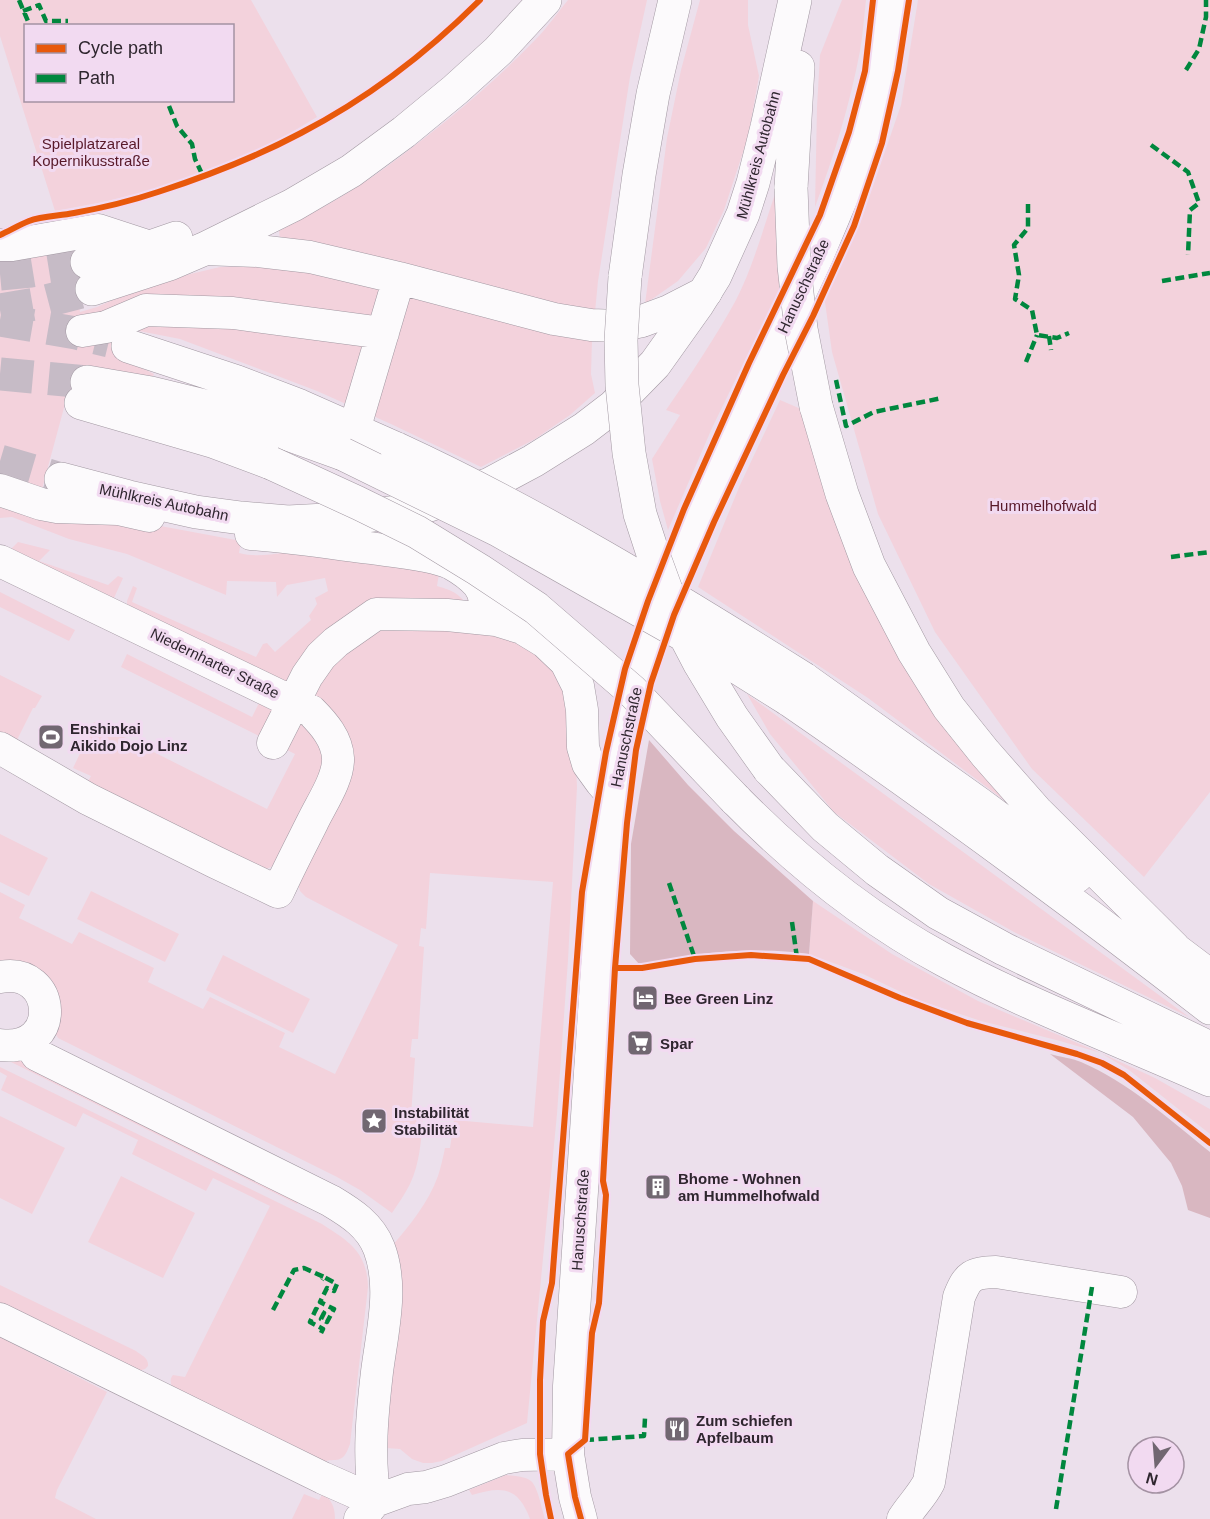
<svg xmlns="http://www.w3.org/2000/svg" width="1210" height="1519" font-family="Helvetica,sans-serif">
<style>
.green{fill:#f3d2dc;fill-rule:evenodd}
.forest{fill:#d9b7c1}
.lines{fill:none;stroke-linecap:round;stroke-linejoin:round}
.highway-tunnel{stroke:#c6bbc6;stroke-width:33;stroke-dasharray:33 16;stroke-linecap:butt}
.minor-casing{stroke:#a298a2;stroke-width:33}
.highway-casing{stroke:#a298a2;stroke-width:34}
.minor{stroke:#fcfafc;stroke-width:32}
.highway{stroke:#fcfafc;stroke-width:33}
.highway-bridge-casing{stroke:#a298a2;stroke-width:34;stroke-linecap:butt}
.highway-bridge{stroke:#fcfafc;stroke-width:33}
.quiet{stroke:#00873e;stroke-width:4.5;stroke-dasharray:9 4.5;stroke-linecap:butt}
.cycleway-casing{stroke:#f2daf1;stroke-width:10}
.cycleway{stroke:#e8590c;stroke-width:6}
.labels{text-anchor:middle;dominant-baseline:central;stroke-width:6;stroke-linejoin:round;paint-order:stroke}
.park-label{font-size:15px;fill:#581929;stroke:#f2daf1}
.street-label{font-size:15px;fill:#2f262f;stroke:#f2daf1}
.poi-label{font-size:15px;font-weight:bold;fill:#2f262f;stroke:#f2daf1;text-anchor:start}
</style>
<rect width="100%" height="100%" fill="#ece0ec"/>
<path class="green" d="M0 0H251L317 117 282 138 231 161 152 190 103 202 55 211 0 36ZM26 26H232V100H26Z
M568 0H647L630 77 598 281 595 312H579L280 240 279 231C315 212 352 192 385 168 438 129 491 86 536 39 548 27 557 13 568 0Z
M700 0H748V25L759 76 748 137 724 210 706 248 678 281 645 304 667 138 681 70Z
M842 0H866C864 17 863 34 860 51 850 104 834 156 815 207L817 107 820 55Z
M918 0H1210V792L1144 877 1032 769 935 632 878 514 832 352 824 295 860 224 901 105Z
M776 191 781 286 712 428 668 530 660 501 652 459 680 415 666 410C691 374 715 338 736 300 753 267 764 226 776 191Z
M69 248 80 312 97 307 131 292 182 276 220 267 270 266 317 274 583 340H592L591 374 595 393 570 415 535 439 481 467 391 424 317 391 180 339 134 330 124 359 154 374 151 381 101 373 75 367 42 489 0 475V258Z
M780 400 801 409 841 528 1028 818 868 698 698 587 740 485Z
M0 500 139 522 241 541 239 553C254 557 268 555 283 553L440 567 437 586C454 591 460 594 470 609L399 604 285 682 127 606V601L133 586 137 588 132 602 256 657 263 644 267 643 275 652 311 620 309 616 317 604 315 598 328 591 325 578 287 585 277 597 276 582 227 581 226 595 127 554 69 539 12 517 0 518Z
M18 542 50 550 39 561 108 585 118 576 123 578 114 598 113 599 9 551Z
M0 592 75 630 69 641 0 607Z
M386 623 497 629 550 657 573 704 577 787 568 960 557 1114 527 1423 442 1461 432 1463H423L412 1459 400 1449 386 1448 392 1246C410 1225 428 1203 438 1176 441 1167 443 1157 445 1148H450L454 1120 533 1127 553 882 430 873 426 929 421 928 419 946 424 947 418 1039H412L410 1057 415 1058 411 1116 423 1118C421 1140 420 1163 410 1184 405 1194 398 1204 392 1213L360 1190 337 1177 58 1038 54 1031 0 965V892L25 905 19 918 72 944 79 932 154 968 148 982 203 1009 210 997 285 1033 279 1047 335 1074 398 945 306 897 300 891 298 884 346 783 317 698 315 690 326 666Z
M127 654 252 717 262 697 313 725 325 764 273 866 262 871 85 787 91 776 73 768 89 735 87 734 94 722 267 809 295 754 121 667Z
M0 675 42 696 35 708H33L17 740 0 732Z
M747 694 1189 1017 1014 932 929 884 834 812 770 734Z
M0 834 48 858 29 896 0 882Z
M91 891 179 934 165 962 77 919Z
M813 901 892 954 978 1001 1101 1053 1155 1078 1208 1108 1210 1109V1134L1129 1070 1101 1053 1060 1041 981 1021 918 1000 863 974 809 954Z
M223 955 310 999 293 1033 206 990Z
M12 1054 301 1196 297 1204 9 1061Z
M0 1067 322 1224C348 1241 367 1251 368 1287L350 1444C342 1466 338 1457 321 1462L175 1392C172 1386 168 1381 173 1375L185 1377 270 1206 213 1178 206 1191 132 1154 138 1140 83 1113 76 1127 1 1090 7 1076 0 1072Z
M0 1116 65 1148 32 1214 0 1198Z
M121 1176 195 1213 163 1278 88 1242Z
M0 1285 136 1351C141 1355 149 1358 148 1366L145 1369 135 1372 0 1309Z
M0 1337 107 1392 57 1490 55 1498 96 1519H0Z
M506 1475C514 1476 525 1476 531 1481 538 1487 542 1510 545 1519H530C518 1486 501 1486 472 1495L469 1490Z
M323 1493C332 1500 335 1508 335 1519H292L304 1494 319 1500Z"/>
<path class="forest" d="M649 740 688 785 734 831 813 901 809 954C752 946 695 952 640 965L630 954 631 844Z
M1050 1054C1060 1057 1072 1058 1081 1062 1128 1082 1170 1120 1210 1152V1218L1188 1210 1182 1186 1171 1163 1133 1117Z"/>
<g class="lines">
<path class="highway-tunnel" d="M0 274 31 271 87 262
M0 310 35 304 92 289
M0 320 76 333 109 341
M0 374 87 382
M0 461 61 479"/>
<defs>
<path id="minor" d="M0 245H12L98 230 150 247
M204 249 258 251 310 257 399 278 554 319 591 325 618 326 642 321 669 311 706 292
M82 331 106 327 146 310 233 313 383 333
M354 430 399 278
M0 490 41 504 57 507 118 509 149 516
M251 534C291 537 331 543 370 548 392 551 433 554 452 564 461 569 471 576 478 584 486 594 486 607 486 619
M0 561 311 711C324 724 337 739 338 758 339 778 321 804 313 821 301 845 289 868 278 892L215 862 88 799 0 748
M273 743 307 676 321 656 336 642 376 614 447 615 496 620 522 628 545 642 566 662 578 686 582 710 583 747 588 764 601 782 614 797
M0 977C57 966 63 1053 0 1045
M0 1319 323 1478 375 1501C368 1457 372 1415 377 1372 382 1332 394 1287 379 1248 370 1225 351 1213 331 1201L37 1055 28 1041
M360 1519 375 1501 408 1489 426 1487 446 1481 504 1458 522 1455 568 1454
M581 1519 575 1497 568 1454 569 1386 602 892 614 797 625 739 639 676 661 607 699 510 817 257 851 176 864 139 873 105 881 69 890 0
M903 1519C911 1506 922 1496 929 1482L959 1297C968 1275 972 1273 996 1272L1121 1292"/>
<path id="highway" d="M791 188 798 67
M87 262 150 247 176 238
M625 277 639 175 653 94 675 0
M92 289 169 264 204 249 293 205 351 171 404 132 455 90 498 51 545 0
M128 346 237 382 300 406 397 449
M87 382 151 393 221 410 343 454
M81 403 215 442 271 463
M816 406 842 494 869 566 914 652 949 708 985 753 1036 811 1174 948
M61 479 129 497 196 512 241 518 288 522 345 519 418 509 490 484 533 461 584 429 614 406 655 364 697 305 715 276 743 214 753 183 767 127 795 0
M804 679 978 803 1077 876
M788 699C932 798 1072 901 1210 1008
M769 769 825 827 877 870 938 913 1004 949 1210 1048
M735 799C797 862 866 918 944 960 1029 1006 1121 1040 1210 1080
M1157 936 1210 976"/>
</defs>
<use href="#minor" class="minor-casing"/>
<use href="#highway" class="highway-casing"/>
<use href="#minor" class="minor"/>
<use href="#highway" class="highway"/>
<defs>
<path id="highway-bridge" d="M791 188 794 266 801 329 816 406
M625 277 621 340 622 385 629 453 640 514 654 557 677 620 700 664 732 717 769 769
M397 449C538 514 672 596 804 679
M343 454 498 530 705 647 788 699
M271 463 358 503 417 532 479 570 536 608 631 690 735 799"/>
</defs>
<use href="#highway-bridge" class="highway-bridge-casing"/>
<use href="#highway-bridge" class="highway-bridge"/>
<path class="quiet" d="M19 0 30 26
M23 11 39 5 46 21H68
M1186 70 1199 49 1206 17V0
M169 106 177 126 192 144 195 159 203 176
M1151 145 1188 172 1199 203 1190 210 1188 255
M1028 204V228L1014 245 1019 275 1015 299 1032 310 1037 335 1057 338 1069 333
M1162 281 1210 273
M1049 336 1051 350
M1026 362 1037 335
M836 380 846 426 874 412 942 398
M1171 557 1210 552
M669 883 695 959
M792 922 797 958
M273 1310 294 1270 304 1268 324 1277
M321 1333 323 1329 310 1322 316 1309 324 1313 321 1319 327 1322 334 1309 320 1302 327 1288 334 1291 337 1284 324 1277 322 1280
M585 1440 644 1436 645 1418
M1056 1509 1092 1287"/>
<defs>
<path id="cycleway" d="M0 235C9 231 19 225 29 221 42 216 59 216 74 213 102 208 131 201 158 192 207 176 256 157 301 133 367 99 428 52 480 0
M615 968H642L695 959 751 955 809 959 900 998 967 1023 1077 1054 1102 1063 1124 1075 1210 1143
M551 1519 546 1495 540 1454V1380L543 1321 552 1283 582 892 606 752 625 669 648 601 684 509 749 363 820 215 849 132 865 71 873 0
M581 1519 575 1497 568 1454 585 1440 592 1333 599 1303 606 1195 603 1181 615 968 627 823 636 750 651 683 674 615 714 522 783 375 813 316 854 226 882 143 898 71 909 0"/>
</defs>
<use href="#cycleway" class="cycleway-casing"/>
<use href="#cycleway" class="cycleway"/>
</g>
<defs>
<symbol id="stadium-square" viewBox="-11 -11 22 22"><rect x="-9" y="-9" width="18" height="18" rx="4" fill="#716771" stroke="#f2daf1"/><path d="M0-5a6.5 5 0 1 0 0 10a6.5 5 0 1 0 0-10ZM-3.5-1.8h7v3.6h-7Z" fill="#fff"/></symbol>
<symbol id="hotel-square" viewBox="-11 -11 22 22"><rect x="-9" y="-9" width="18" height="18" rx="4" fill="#716771" stroke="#f2daf1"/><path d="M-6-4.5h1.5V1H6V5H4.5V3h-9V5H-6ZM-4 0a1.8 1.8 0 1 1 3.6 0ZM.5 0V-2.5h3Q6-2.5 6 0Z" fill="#fff"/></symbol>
<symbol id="supermarket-square" viewBox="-11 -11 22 22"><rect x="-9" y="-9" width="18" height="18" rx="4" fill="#716771" stroke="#f2daf1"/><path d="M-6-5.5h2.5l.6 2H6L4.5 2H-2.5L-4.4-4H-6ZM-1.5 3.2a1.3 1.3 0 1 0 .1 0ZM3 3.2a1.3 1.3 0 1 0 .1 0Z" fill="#fff"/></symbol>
<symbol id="sight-square" viewBox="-11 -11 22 22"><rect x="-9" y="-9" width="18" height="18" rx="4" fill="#716771" stroke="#f2daf1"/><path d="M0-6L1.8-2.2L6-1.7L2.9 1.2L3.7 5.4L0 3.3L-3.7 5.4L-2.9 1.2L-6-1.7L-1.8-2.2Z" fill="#fff"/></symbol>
<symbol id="building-square" viewBox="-11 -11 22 22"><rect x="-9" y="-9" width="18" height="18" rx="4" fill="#716771" stroke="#f2daf1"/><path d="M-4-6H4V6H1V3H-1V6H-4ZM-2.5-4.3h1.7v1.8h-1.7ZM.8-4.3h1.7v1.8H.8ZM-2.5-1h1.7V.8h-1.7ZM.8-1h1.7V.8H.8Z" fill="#fff"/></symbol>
<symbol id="restaurant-square" viewBox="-11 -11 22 22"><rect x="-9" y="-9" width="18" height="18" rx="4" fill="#716771" stroke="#f2daf1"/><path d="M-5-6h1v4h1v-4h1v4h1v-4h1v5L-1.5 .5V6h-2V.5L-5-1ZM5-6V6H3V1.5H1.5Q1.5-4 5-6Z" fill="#fff"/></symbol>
</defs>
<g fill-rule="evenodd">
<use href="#stadium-square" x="36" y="722" width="30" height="30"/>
<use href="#hotel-square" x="630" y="983" width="30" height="30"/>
<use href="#supermarket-square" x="625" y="1028" width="30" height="30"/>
<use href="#sight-square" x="359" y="1106" width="30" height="30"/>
<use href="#building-square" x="643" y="1172" width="30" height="30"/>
<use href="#restaurant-square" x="662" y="1414" width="30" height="30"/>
</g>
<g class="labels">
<g class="park-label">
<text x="91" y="143">Spielplatzareal<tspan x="91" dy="17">Kopernikusstraße</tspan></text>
<text x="1043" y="505">Hummelhofwald</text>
</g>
<g class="street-label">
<text transform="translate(758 155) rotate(-75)">Mühlkreis Autobahn</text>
<text transform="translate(803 286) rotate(-65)">Hanuschstraße</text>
<text transform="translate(164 502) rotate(12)">Mühlkreis Autobahn</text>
<text transform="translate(215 663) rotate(26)">Niedernharter Straße</text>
<text transform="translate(626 737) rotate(-78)">Hanuschstraße</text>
<text transform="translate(580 1220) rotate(-86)">Hanuschstraße</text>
</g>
<g class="poi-label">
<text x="70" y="728">Enshinkai<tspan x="70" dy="17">Aikido Dojo Linz</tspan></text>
<text x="664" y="998">Bee Green Linz</text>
<text x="660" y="1043">Spar</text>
<text x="394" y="1112">Instabilität<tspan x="394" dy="17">Stabilität</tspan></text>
<text x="678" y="1178">Bhome - Wohnen<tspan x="678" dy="17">am Hummelhofwald</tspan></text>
<text x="696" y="1420">Zum schiefen<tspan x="696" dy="17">Apfelbaum</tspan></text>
</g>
</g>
<rect x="24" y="24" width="210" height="78" fill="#f2daf1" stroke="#a492a3" stroke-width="1.5"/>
<rect x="36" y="44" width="30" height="9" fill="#e8590c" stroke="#a492a3" stroke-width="1.5"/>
<text x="78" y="54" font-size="18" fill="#2f262f">Cycle path</text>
<rect x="36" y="74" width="30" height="9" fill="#00873e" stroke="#a492a3" stroke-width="1.5"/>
<text x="78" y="84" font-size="18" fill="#2f262f">Path</text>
<g transform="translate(1156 1465) rotate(196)"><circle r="28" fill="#f2daf1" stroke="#a492a3" stroke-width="1.5"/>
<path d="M0-4.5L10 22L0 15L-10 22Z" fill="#716771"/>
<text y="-9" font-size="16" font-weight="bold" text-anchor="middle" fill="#2f262f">N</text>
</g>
</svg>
